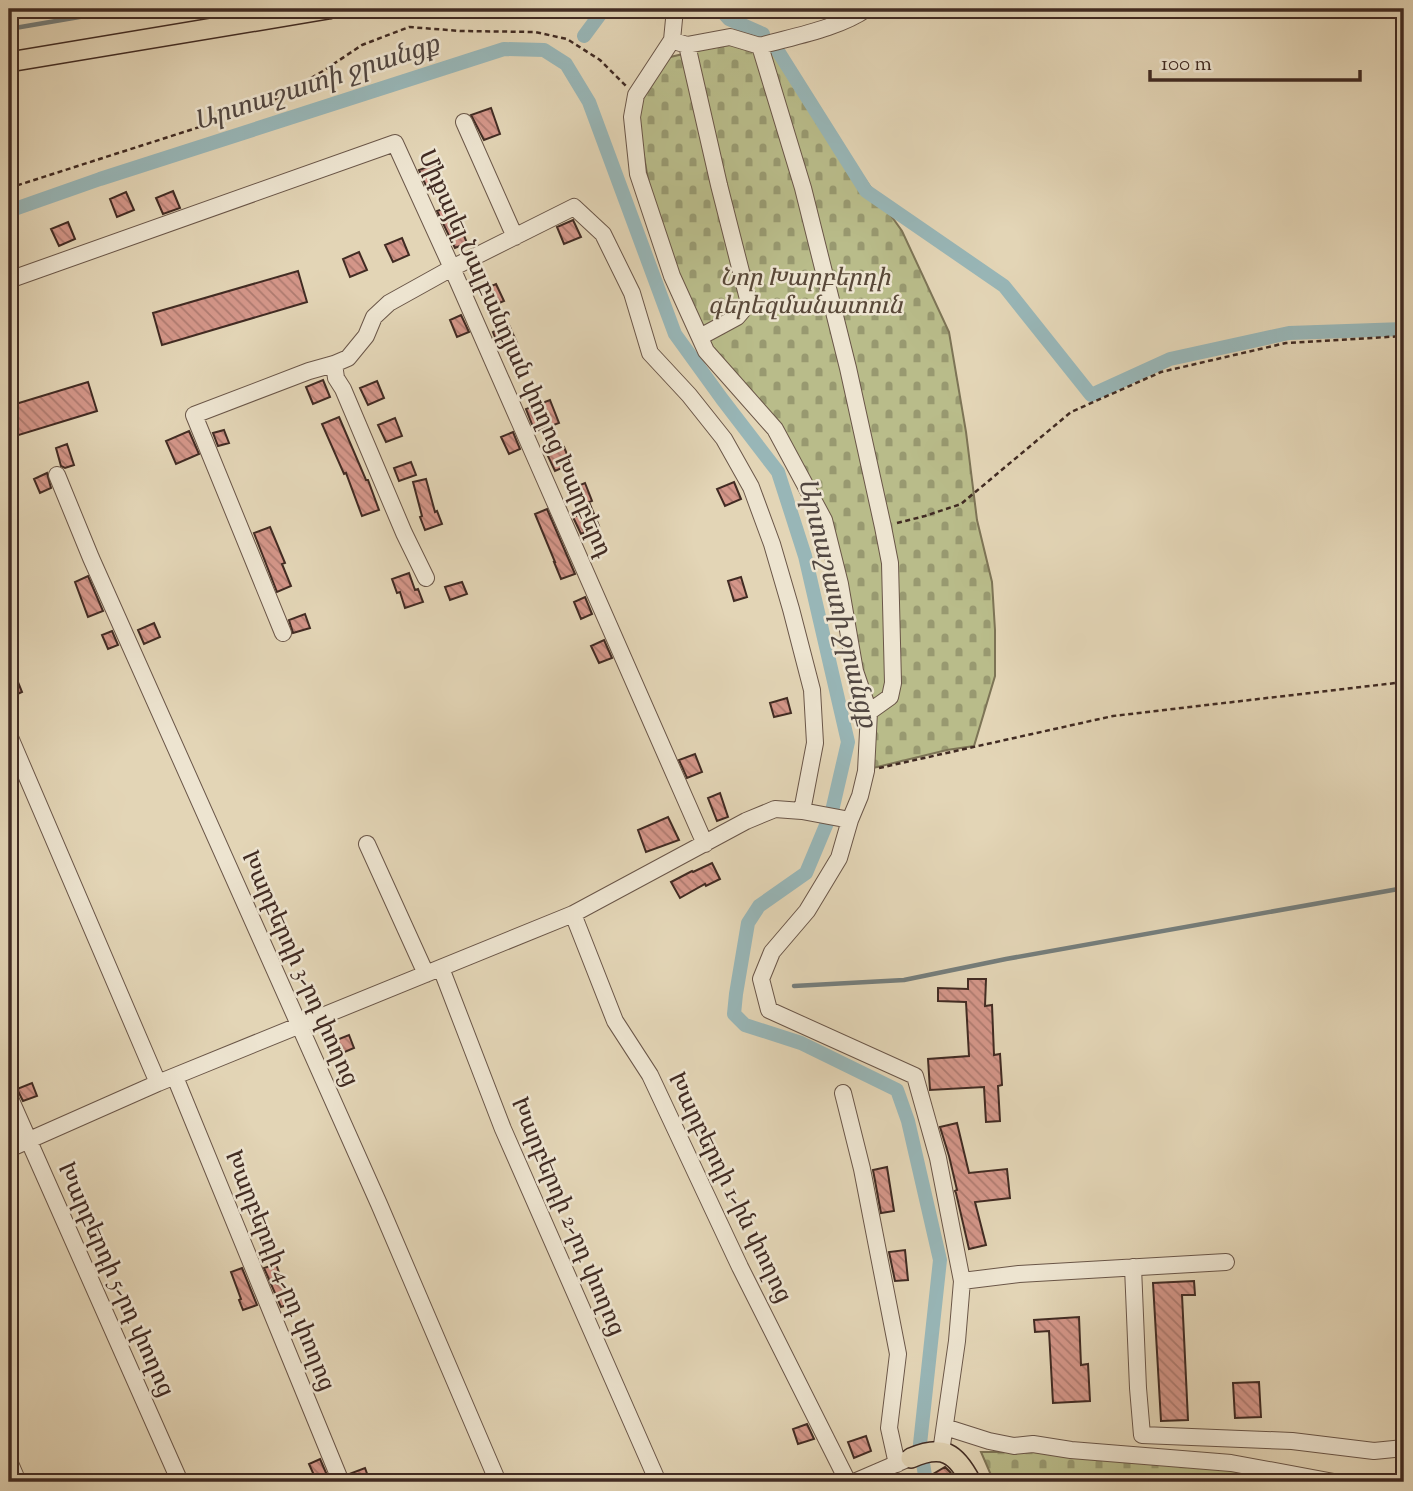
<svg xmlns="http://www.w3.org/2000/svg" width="1413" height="1491" font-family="'Sorts Mill Goudy','Noto Serif Armenian',serif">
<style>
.cemetery{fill:url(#cemetery-stones);stroke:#7d7456;stroke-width:2}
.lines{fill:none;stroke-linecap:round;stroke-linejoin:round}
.stream{stroke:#757e7c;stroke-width:4.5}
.canal{stroke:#98b6b7;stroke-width:14}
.building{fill:url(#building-back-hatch);stroke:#412b23;stroke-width:2}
.minor-casing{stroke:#6a5648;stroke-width:18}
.major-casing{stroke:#412b23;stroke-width:22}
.path{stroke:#412b23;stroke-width:2.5;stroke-dasharray:5 3.5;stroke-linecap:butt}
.minor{stroke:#ede4d0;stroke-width:16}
.major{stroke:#e3d5b6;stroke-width:19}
.labels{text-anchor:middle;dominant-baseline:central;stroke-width:5;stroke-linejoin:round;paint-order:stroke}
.park-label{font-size:24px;font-style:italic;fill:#594838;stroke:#ede4d0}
.street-label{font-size:24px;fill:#412b23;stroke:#ede4d0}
.water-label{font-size:26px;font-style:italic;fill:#524741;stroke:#ede4d0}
</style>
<defs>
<pattern id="cemetery-stones" width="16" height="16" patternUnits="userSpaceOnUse" patternTransform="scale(1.75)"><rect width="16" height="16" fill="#b9bc8a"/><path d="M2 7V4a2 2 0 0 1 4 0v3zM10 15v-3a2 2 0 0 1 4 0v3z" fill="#989970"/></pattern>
<pattern id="building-back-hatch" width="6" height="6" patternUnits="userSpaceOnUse" patternTransform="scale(1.75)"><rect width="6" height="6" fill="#d49689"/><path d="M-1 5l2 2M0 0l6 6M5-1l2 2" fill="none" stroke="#ae7b70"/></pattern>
</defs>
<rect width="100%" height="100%" fill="#e3d5b6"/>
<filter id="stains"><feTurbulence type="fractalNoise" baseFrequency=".00286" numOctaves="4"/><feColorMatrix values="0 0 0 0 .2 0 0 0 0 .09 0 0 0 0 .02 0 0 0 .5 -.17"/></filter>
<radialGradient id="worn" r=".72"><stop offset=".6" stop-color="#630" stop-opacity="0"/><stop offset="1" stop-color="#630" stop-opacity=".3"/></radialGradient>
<path class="cemetery" d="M735 42 779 51 829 129 902 231 949 332 966 432 977 520 992 582 995 630V676L974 746 947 750 873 768 833 546 782 432 705 354 653 208 635 105 666 58Z
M981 1452H1051L1227 1465 1309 1482H994Z"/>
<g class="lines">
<path class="stream" d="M9 29 126 9
M794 986 904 980 1006 959 1404 888"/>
<path class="canal" d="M720 9 729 19 763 34
M584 36 604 9
M776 48 866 191 1004 286 1091 395 1170 359 1289 333 1404 329
M9 211 100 179 504 49 544 50 566 64 589 102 675 334 722 399 778 472 805 556 848 742 832 811 806 873 759 906 748 923 736 994 734 1014 745 1025 801 1043 897 1090 908 1121 940 1260 920 1444 926 1482"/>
</g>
<path class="building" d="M491 108 500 134 484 140 471 115Z
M436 164 443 181 427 188 419 170Z
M173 191 180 208 163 214 156 198Z
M126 192 134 210 117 217 110 199Z
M445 208 452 229 460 226 467 243 455 248 437 211Z
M573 220 581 237 564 244 557 227Z
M68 222 75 239 59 246 51 229Z
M402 238 409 255 393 262 385 245Z
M359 252 367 270 350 277 343 259Z
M298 271 307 302 162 345 153 313Z
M496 284 504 301 487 308 480 291Z
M461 315 469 332 457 337 450 320Z
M509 325 517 343 500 350 493 332Z
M323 380 330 397 313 404 306 387Z
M377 381 384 398 368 405 360 388Z
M88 382 97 411 9 438V406Z
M550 400 559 423 535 432 526 409Z
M339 417 366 480H368L379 510 362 516 346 473 344 474 322 424Z
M395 418 402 436 386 442 378 425Z
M224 430 229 443 218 446 213 433Z
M189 431 199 454 176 464 166 441Z
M513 432 520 449 509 454 501 437Z
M67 444 74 465 65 468 61 466 56 448Z
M564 447 571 464 555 471 547 454Z
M411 462 416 475 399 481 394 468Z
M47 473 51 488 40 493 34 479Z
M426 479 435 512 437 511 442 524 425 530 420 517 422 516 413 482Z
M734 482 741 499 725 506 717 489Z
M585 483 592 501 589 502 599 526 581 534 573 517 579 515 568 490Z
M547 509 575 574 561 579 554 562H555L535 514Z
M270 527 285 563 282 564 291 586 277 592 254 533Z
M409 573 415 590 418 589 423 602 405 608 400 592 397 593 392 579Z
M88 576 103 611 88 617 75 582Z
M741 577 747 597 734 601 728 581Z
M462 582 467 594 450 600 445 587Z
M585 597 592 614 581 619 574 602Z
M305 614 310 628 293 633 289 620Z
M154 623 160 637 144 644 138 630Z
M112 631 118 645 108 649 102 635Z
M604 640 612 658 599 663 591 646Z
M9 660 22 692 9 698Z
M787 698 791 713 774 717 770 703Z
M695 754 702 772 687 778 679 760Z
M720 793 728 817 717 821 708 798Z
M668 817 679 840 646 852 638 830Z
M712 863 720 879 706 886 705 884 680 898 671 882 692 871 693 872Z
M968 979H986L985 1006 992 1005 994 1055 1000 1054 1002 1085 998 1086 1000 1121 986 1122 984 1087 930 1090 928 1059 969 1056 966 1002 938 1001V988L968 989Z
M349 1035 354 1048 340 1054 334 1041Z
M32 1083 37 1096 23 1101 17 1089Z
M957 1123 969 1173 1007 1169 1010 1198 975 1202 986 1245 969 1249 956 1193 955 1191 957 1190 949 1156 940 1127Z
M887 1167 894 1211 881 1213 873 1170Z
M905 1250 908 1280 895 1281 889 1252Z
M276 1264 290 1304 281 1307 264 1268Z
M242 1268 257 1305 243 1310 239 1300 241 1299 231 1272Z
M1194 1281 1195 1295H1182L1188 1420 1161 1421 1153 1283Z
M1079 1317 1081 1365 1088 1364 1090 1401 1053 1403 1049 1331 1035 1332 1034 1320Z
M1259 1382 1261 1417 1235 1418 1233 1383Z
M807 1424 814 1439 798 1444 793 1429Z
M866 1436 871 1451 854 1458 848 1442Z
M320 1459 330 1482H317L309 1464Z
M945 1467 950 1472 957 1482H938L933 1474Z
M365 1468 370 1482H351L349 1474Z"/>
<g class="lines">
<defs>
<path id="minor" d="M675 9 672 40 636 95 632 117 638 174 672 276 706 351 775 429 824 520 840 584 855 671 869 712 866 771 860 796 850 820 839 858 807 911 772 952 761 979 769 1010 915 1076 938 1158 962 1281 957 1341 941 1452
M866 9C840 28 791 37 760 46L803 188 848 368 883 527 890 563 893 683 890 697 869 712
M677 42 687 45 730 37 760 46
M687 45 719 185 749 303 737 317 700 337
M464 122 515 237
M9 280 395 143 452 268 705 844
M334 364 336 378 343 389 404 533 426 578
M57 475 91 558 379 1204 498 1482
M283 633 194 415 309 371 334 364 348 358 366 336 374 317 389 303 452 268 574 207 603 234 632 293 650 353 689 395 724 439 751 487 772 544 791 609 812 690 815 743 802 811
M9 735 158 1083
M367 844 426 974
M573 914 615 1021 650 1075 740 1267 848 1482
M441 968 503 1129 658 1482
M175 1077 341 1482
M843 1093 862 1169 898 1354 889 1428 897 1464
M9 1096 180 1482
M9 1149 158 1083 573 914 746 821 775 809 802 811 850 820
M1133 1267 1138 1388 1142 1435 1292 1441 1374 1451 1404 1448
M962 1281 1019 1274 1226 1262
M945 1427 989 1441 1014 1446 1033 1444 1071 1450 1231 1463 1334 1482
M9 1461 18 1482
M854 1482 905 1460"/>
<path id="major" d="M9 62 328 9
M911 1458C943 1444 956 1453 971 1482"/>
</defs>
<use href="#minor" class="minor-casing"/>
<use href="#major" class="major-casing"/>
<path class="path" d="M9 188 262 107 323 71 362 45 409 27 461 31 535 32 567 39 600 60 626 86
M897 523 925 516 961 504 1071 412 1161 372 1286 343 1404 336
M879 768 1113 716 1404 682"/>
<use href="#minor" class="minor"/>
<use href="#major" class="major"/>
</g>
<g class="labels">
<g class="park-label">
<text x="805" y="279">Նոր Խարբերդի<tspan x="805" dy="28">գերեզմանատուն</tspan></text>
</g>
<g class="street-label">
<text transform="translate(514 354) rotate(66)">Միքայել Նալբանդյան փողոց Խարբերդ</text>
<text transform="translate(299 969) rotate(66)">Խարբերդի 3-րդ փողոց</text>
<text transform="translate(729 1188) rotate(64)">Խարբերդի 1-ին փողոց</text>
<text transform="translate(567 1217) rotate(67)">Խարբերդի 2-րդ փողոց</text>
<text transform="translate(279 1271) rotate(68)">Խարբերդի 4-րդ փողոց</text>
<text transform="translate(115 1280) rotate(66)">Խարբերդի 5-րդ փողոց</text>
</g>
<g class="water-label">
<text transform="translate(317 84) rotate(-18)">Արտաշատի ջրանցք</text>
<text transform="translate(836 603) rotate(76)">Արտաշատի ջրանցք</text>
</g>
</g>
<rect width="1413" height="1491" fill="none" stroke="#e3d5b6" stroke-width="35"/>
<rect x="10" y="10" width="1392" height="1470" fill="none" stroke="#412b23" stroke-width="3.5"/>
<rect x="18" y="18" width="1378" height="1456" fill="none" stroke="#412b23" stroke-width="2"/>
<path d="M1150 70v10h210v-10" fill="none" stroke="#412b23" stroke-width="3.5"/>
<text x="1161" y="70" font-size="21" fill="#412b23" stroke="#ede4d0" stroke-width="5" paint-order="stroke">100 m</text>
<rect width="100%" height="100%" filter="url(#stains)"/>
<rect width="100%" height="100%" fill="url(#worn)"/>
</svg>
